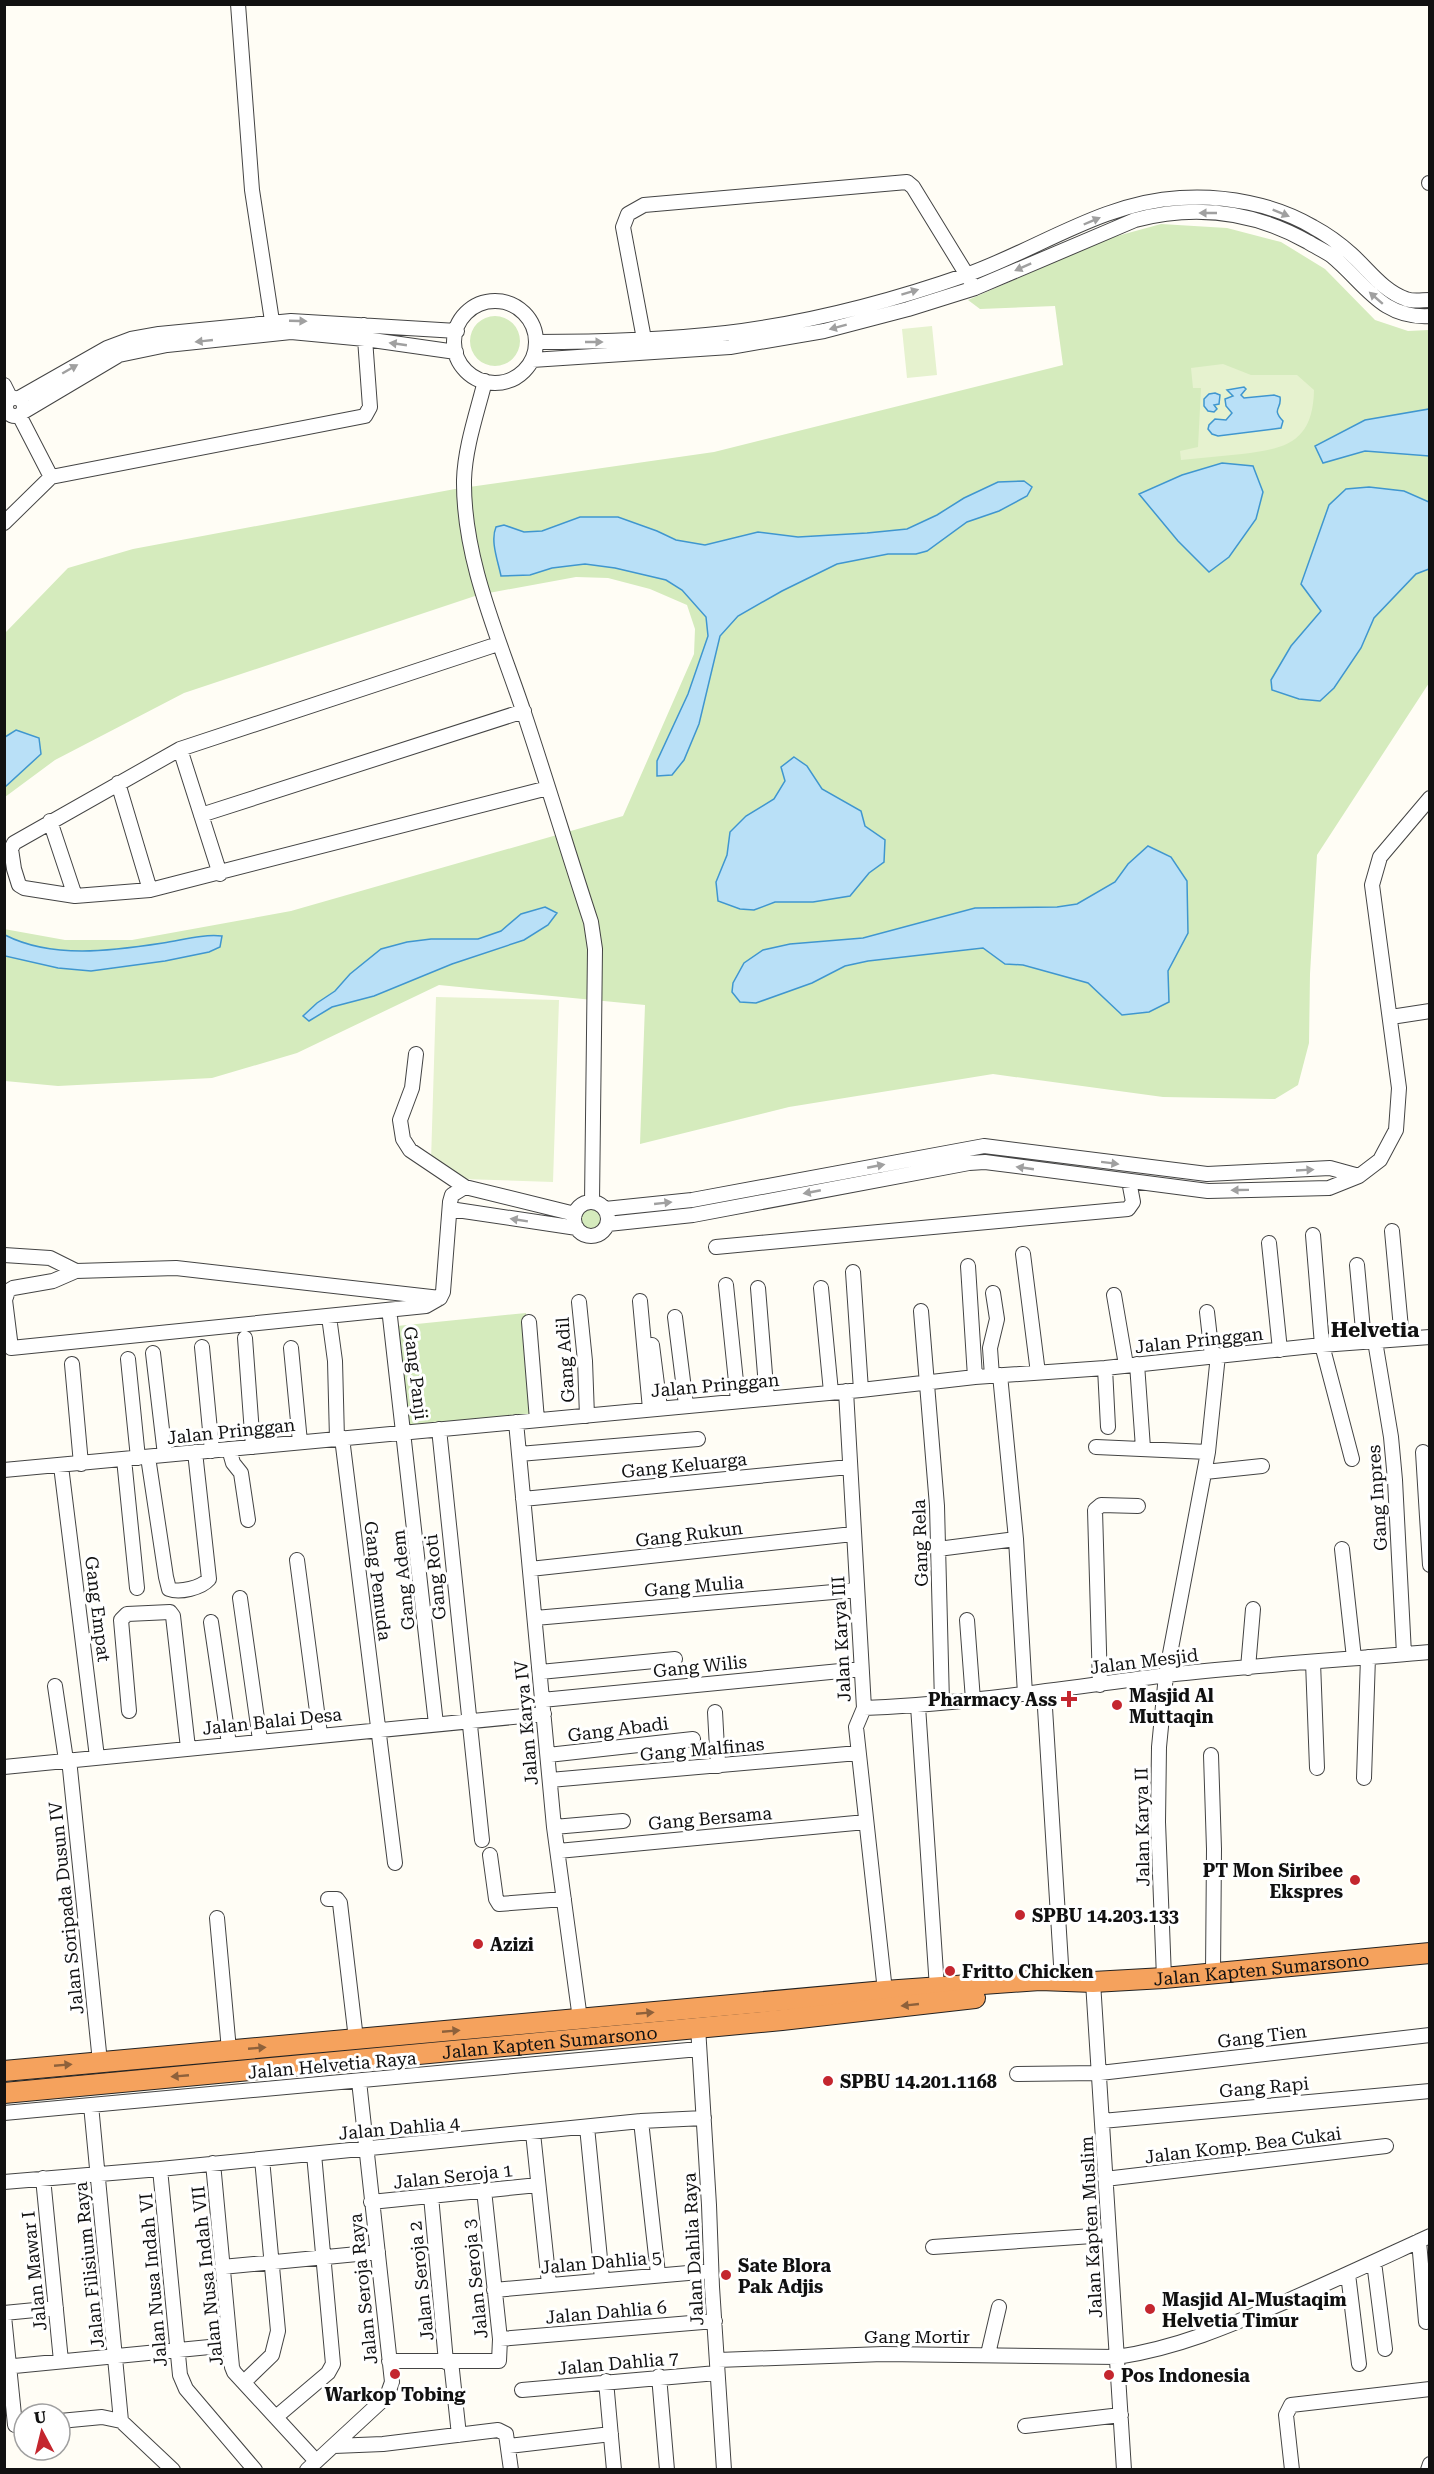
<svg xmlns="http://www.w3.org/2000/svg" width="1434" height="2474" font-family="'Roboto Serif',serif">
<style>
.green{fill:#d5ebbd}
.pitch{fill:#e6f2cf}
.water{fill:#b9e0f7;stroke:#3f96cf;stroke-width:1.5}
.lines{fill:none;stroke-linecap:round;stroke-linejoin:round}
.minor-casing{stroke:#444;stroke-width:16}
.highway-casing{stroke:#222;stroke-width:22}
.minor{stroke:#fff;stroke-width:14}
.highway{stroke:#f5a25d;stroke-width:20}
.oneway{fill:#a0a0a0}
.oneway2{fill:#8e613b}
.poi-dot{fill:#c4262e;stroke:#fff;stroke-width:2}
.labels{text-anchor:middle;dominant-baseline:central;stroke-width:6;stroke-linejoin:round;paint-order:stroke}
.street-label{font-size:18px;fill:#111;stroke:#fff}
.poi-label{font-size:18px;font-weight:bold;fill:#111;stroke:#fff;text-anchor:start}
.quarter-label{font-size:21px;font-weight:bold;fill:#111;stroke:#fff}
</style>
<rect width="100%" height="100%" fill="#fffdf5"/>
<path class="green" d="M1161 224 1227 228 1281 242 1325 269 1375 320 1408 331 1429 330V683L1317 855 1310 974 1309 1043 1298 1085 1275 1099 1163 1097 993 1074 789 1107 640 1144 645 1005 439 985 297 1053 212 1078 58 1086 5 1081 4 929 65 940H132L291 911 623 816 694 654 695 629 687 605 650 589 608 578 576 577 478 595 184 693 55 760 5 797V633L68 568 133 549 455 489 714 452 1063 365 1055 306 980 309 968 300 1110 238Z
M470 341a25 25 0 1 1 50 0a25 25 0 1 1-50 0Z
M580 1219a12 12 0 1 1 24 0a12 12 0 1 1-24 0Z
M526 1313 536 1416 407 1429 397 1326Z"/>
<path class="pitch" d="M932 326 937 375 907 378 902 329Z
M1223 364 1251 375H1297L1314 390C1313 442 1286 449 1242 454 1222 456 1201 458 1181 460L1180 451 1198 447 1201 388H1193L1191 368Z
M436 997 559 1000 553 1182 463 1179 431 1161Z"/>
<path class="water" d="M1244 387 1246 389 1241 395 1244 398 1274 395 1280 397C1282 410 1271 408 1283 421L1281 428 1218 436 1212 434 1208 429 1209 425 1215 419 1226 420 1232 413 1226 406 1225 399 1233 396 1227 390Z
M1215 393 1220 395 1219 404 1214 405 1217 409 1214 412 1208 411 1204 406V399L1209 394Z
M1429 409V456L1365 451 1323 463 1315 446 1365 420Z
M1222 463 1253 466 1263 492 1256 519 1229 557 1209 572 1178 541 1139 494 1182 475Z
M1024 481 1032 487 1027 496 999 511 967 522 927 551 916 554H888L837 564 782 591 738 616 720 636 699 724 684 760 672 775 657 776V761L688 694 708 636 706 617 682 590 666 580 615 568 585 564 552 568 530 575 501 576C498 561 490 541 496 527L504 525 524 532 542 531 580 517H618L657 531 676 540 705 545 758 532 798 537 867 533 907 529 937 515 964 498 998 482Z
M1369 487 1404 491 1429 502V569L1416 574 1374 618 1361 648 1334 688 1320 701 1299 699 1272 690 1271 680 1291 646 1321 611 1301 584 1329 505 1346 489Z
M16 730 39 738 41 754 5 787V737Z
M794 757 807 766 822 789 861 811 865 826 885 840 884 862 869 873 850 896 813 902H775L754 910 740 909 718 901 716 882 727 855 730 832 746 816 774 799 785 781 781 767Z
M1148 846 1171 857 1187 881 1188 933 1168 971 1169 1002 1149 1012 1122 1015 1088 983 1023 965 1005 964 983 948 868 961 845 966 812 983 756 1003 740 1002 732 992 733 983 744 963 763 950 790 944 863 938 975 908 1057 907 1077 904 1115 882 1128 864Z
M545 907 557 913 548 925 524 940 452 964 374 996 332 1007 309 1021 303 1016 317 1003 335 991 350 974 381 949 407 942 431 939H478L501 931 521 914Z
M5 935C52 959 111 951 163 943 183 940 202 934 222 936L220 947 209 952 165 961 91 971 58 968 5 956Z"/>
<g class="lines">
<defs>
<path id="minor" d="M238 4 252 190 272 321
M1429 183H1430
M454 342a41 41 0 1 1 82 0a41 41 0 1 1-82 0Z
M644 339 623 227 628 214 644 205 907 182 913 187 970 280
M536 342C599 342 663 340 726 333 807 323 889 302 966 275 1037 250 1103 202 1180 198 1224 195 1274 204 1313 227 1326 234 1340 244 1351 254 1369 270 1383 291 1406 299 1413 302 1422 300 1430 300
M532 360 730 347 824 331 908 309 975 288 1135 220C1196 204 1253 211 1308 242 1316 247 1325 251 1332 256 1365 283 1381 319 1430 316
M485 381C477 413 465 447 464 480 463 560 499 638 524 713 547 782 568 852 591 922L595 949 592 1202
M4 385 11 399
M6 407a9 9 0 1 1 18 0a9 9 0 1 1-18 0Z
M19 398 107 348 131 339 159 334 291 321 457 331
M23 412 119 355 167 345 291 332 365 339 456 352
M19 415 51 477
M4 523 51 477 365 416 370 407 364 325
M498 644 180 749 14 843 11 849 14 869 19 885 24 888 75 896 150 890 548 788
M180 749 220 874
M118 783 150 890
M201 815 524 711
M50 821 75 896
M1391 1017 1430 1011
M416 1054 412 1088 400 1120 403 1139 410 1150 465 1187 575 1214
M574 1219a17 17 0 1 1 34 0a17 17 0 1 1-34 0Z
M450 1209 577 1228
M605 1209 692 1200 984 1146 1207 1174 1330 1168 1359 1176
M608 1224 693 1215 969 1163 985 1162 1208 1191 1329 1188 1359 1176 1380 1160 1396 1130 1399 1088 1372 885 1380 857 1430 798
M1392 1231 1402 1339
M1313 1235 1322 1345 1352 1459
M1269 1243 1280 1350
M716 1247 1128 1209 1133 1202 1129 1181
M1023 1254 1038 1373
M4 1255 50 1258 76 1271 176 1268 440 1298
M1357 1265 1364 1341
M968 1266 975 1377
M76 1271 53 1281 13 1288 8 1291 5 1300 11 1348 426 1306 440 1298 443 1292 450 1202 452 1195 465 1187
M853 1272 861 1390
M726 1285 738 1401
M758 1288 767 1399
M821 1288 831 1392
M1114 1295 1126 1365
M640 1301 650 1409
M579 1302 585 1361 587 1416
M921 1311 937 1506 942 1703
M1207 1312 1212 1356
M390 1317 436 1724
M675 1317 686 1405
M529 1322 537 1420
M330 1324 335 1361 337 1439
M245 1338 253 1447
M1375 1341 1391 1437 1395 1480 1404 1654
M652 1345 660 1408
M202 1347 212 1451
M291 1348 300 1442
M153 1353 165 1455
M128 1359 138 1458
M72 1364 81 1464
M1137 1364 1143 1448
M1105 1368 1108 1427
M1000 1375 1016 1539 1025 1694
M992 1376 990 1348 997 1319 993 1293
M846 1391 864 1708 856 1727 885 1991
M516 1422 554 1827 580 2019
M439 1429 482 1840
M342 1438 395 1863
M1096 1447 1208 1452
M229 1449 233 1463 241 1473 248 1520
M1423 1452 1430 1565
M519 1454 698 1439
M148 1457 166 1577 169 1589C180 1593 201 1588 209 1579L195 1452
M124 1459 137 1588
M61 1466 97 1757
M4 1470 861 1390 975 1377 1105 1368 1322 1345 1430 1337
M1205 1472 1262 1466
M523 1499 849 1467
M938 1549 1016 1539
M1342 1549 1354 1658
M297 1560 320 1734
M530 1569 853 1534
M240 1598 260 1740
M535 1618 856 1590
M967 1620 973 1700
M211 1622 229 1744
M1313 1662 1317 1768
M1248 1668 1253 1609
M540 1672 675 1659
M1100 1685 1095 1510 1101 1505 1138 1506
M55 1686 66 1760
M1044 1692 1062 1980
M542 1700 861 1669
M918 1706 937 1988
M864 1708C966 1704 1066 1688 1167 1675 1254 1665 1342 1660 1430 1652
M129 1711 121 1620 127 1614 170 1612 173 1616 188 1748
M715 1712 718 1766
M548 1755 693 1739
M1211 1755 1214 1849 1213 1973
M69 1759 100 2062
M4 1767 544 1714
M1364 1778 1368 1657
M550 1780 858 1753
M554 1827 623 1821
M558 1851 866 1822
M490 1855 496 1899 499 1904 564 1899
M328 1899H337L340 1903 356 2039
M217 1918 229 2050
M1164 1978 1158 1822 1159 1747 1166 1675 1208 1452 1218 1355
M1093 1982 1124 2470
M698 2027 709 2205 712 2287 724 2470
M1017 2074 1100 2073 1430 2035
M91 2105 121 2421
M4 2113 699 2049
M641 2121 658 2274
M1102 2121 1430 2091
M587 2127 602 2279
M533 2133 549 2284
M213 2163 232 2367 234 2372 316 2461
M160 2169 180 2375 186 2389 255 2470
M43 2178 61 2361
M1105 2179 1386 2146
M4 2182 160 2169 641 2121 704 2118
M431 2196 446 2362
M371 2202 538 2185
M1419 2241 1426 2322
M933 2247 1107 2235
M1374 2262 1385 2349
M222 2267 378 2252
M1348 2274 1359 2364
M494 2290 711 2271
M4 2313 56 2308
M4 2316 15 2425
M500 2339 715 2321
M988 2354 999 2307
M718 2360 883 2354 1117 2357C1178 2348 1231 2325 1287 2301 1335 2280 1382 2258 1430 2236
M389 2361H499L500 2339 484 2190
M451 2361 459 2435
M4 2367 230 2345
M659 2376 667 2470
M606 2381 614 2470
M244 2382 272 2355 278 2331 262 2159
M522 2390 717 2373
M276 2417 328 2373 333 2364 314 2154
M60 2421 102 2417 121 2421 173 2470
M1025 2426 1121 2415
M334 2446 383 2444 498 2430 506 2434 511 2470
M509 2446 611 2434
M307 2470 387 2396 392 2382 359 2081
M1292 2470 1286 2415 1291 2405 1430 2389
M1428 2470 1430 2464"/>
<g id="highway">
<path id="s1" d="M4 2071 885 1991 1040 1980 1093 1982 1164 1978 1430 1953"/>
<path id="s2" d="M4 2093 782 2020 975 1998"/>
</g>
</defs>
<use href="#minor" class="minor-casing"/>
<use href="#highway" class="highway-casing"/>
<use href="#minor" class="minor"/>
<use href="#highway" class="highway"/>
</g>
<defs><path id="oneway-solid" d="M-6-.8H1V-3.2L6.5 0L1 3.2V.8H-6Z" transform="scale(1.5)"/></defs>
<g class="oneway">
<use href="#oneway-solid" transform="translate(1208 213) rotate(-180)"/>
<use href="#oneway-solid" transform="translate(1281 213) rotate(22)"/>
<use href="#oneway-solid" transform="translate(1092 221) rotate(-23)"/>
<use href="#oneway-solid" transform="translate(1023 267) rotate(156)"/>
<use href="#oneway-solid" transform="translate(910 292) rotate(-17)"/>
<use href="#oneway-solid" transform="translate(1376 298) rotate(-139)"/>
<use href="#oneway-solid" transform="translate(298 321) rotate(2)"/>
<use href="#oneway-solid" transform="translate(838 327) rotate(165)"/>
<use href="#oneway-solid" transform="translate(204 341) rotate(174)"/>
<use href="#oneway-solid" transform="translate(594 342)"/>
<use href="#oneway-solid" transform="translate(398 344) rotate(-172)"/>
<use href="#oneway-solid" transform="translate(70 369) rotate(-30)"/>
<use href="#oneway-solid" transform="translate(1110 1163) rotate(7)"/>
<use href="#oneway-solid" transform="translate(876 1166) rotate(-11)"/>
<use href="#oneway-solid" transform="translate(1025 1168) rotate(-172)"/>
<use href="#oneway-solid" transform="translate(1305 1170) rotate(-3)"/>
<use href="#oneway-solid" transform="translate(1240 1190) rotate(179)"/>
<use href="#oneway-solid" transform="translate(812 1192) rotate(169)"/>
<use href="#oneway-solid" transform="translate(663 1203) rotate(-6)"/>
<use href="#oneway-solid" transform="translate(519 1220) rotate(-171)"/>
</g>
<g class="oneway2">
<use href="#oneway-solid" transform="translate(910 2005) rotate(174)"/>
<use href="#oneway-solid" transform="translate(645 2013) rotate(-5)"/>
<use href="#oneway-solid" transform="translate(451 2031) rotate(-5)"/>
<use href="#oneway-solid" transform="translate(257 2048) rotate(-5)"/>
<use href="#oneway-solid" transform="translate(63 2065) rotate(-5)"/>
<use href="#oneway-solid" transform="translate(180 2076) rotate(175)"/>
</g>
<g class="poi-dot">
<path d="M1066 1690h6v6h6v6h-6v6h-6v-6h-6v-6h6z"/>
<circle cx="1117" cy="1705" r="6"/>
<circle cx="1355" cy="1880" r="6"/>
<circle cx="1020" cy="1915" r="6"/>
<circle cx="478" cy="1944" r="6"/>
<circle cx="950" cy="1971" r="6"/>
<circle cx="828" cy="2081" r="6"/>
<circle cx="726" cy="2275" r="6"/>
<circle cx="1150" cy="2309" r="6"/>
<circle cx="395" cy="2374" r="6"/>
<circle cx="1109" cy="2375" r="6"/>
</g>
<g class="labels">
<g class="street-label">
<text transform="translate(1199 1340) rotate(-6)">Jalan Pringgan</text>
<text transform="translate(565 1360) rotate(-94)">Gang Adil</text>
<text transform="translate(416 1373) rotate(83)">Gang Panji</text>
<text transform="translate(715 1385) rotate(-5)">Jalan Pringgan</text>
<text transform="translate(231 1431) rotate(-6)">Jalan Pringgan</text>
<text transform="translate(684 1465) rotate(-6)">Gang Keluarga</text>
<text transform="translate(1377 1498) rotate(-94)">Gang Inpres</text>
<text transform="translate(689 1534) rotate(-7)">Gang Rukun</text>
<text transform="translate(920 1543) rotate(-92)">Gang Rela</text>
<text transform="translate(435 1577) rotate(-96)">Gang Roti</text>
<text transform="translate(403 1580) rotate(-96)">Gang Adem</text>
<text transform="translate(378 1581) rotate(83)">Gang Pemuda</text>
<text transform="translate(694 1586) rotate(-5)">Gang Mulia</text>
<text transform="translate(98 1609) rotate(83)">Gang Empat</text>
<text transform="translate(841 1639) rotate(-93)">Jalan Karya III</text>
<text transform="translate(1144 1661) rotate(-7)">Jalan Mesjid</text>
<text transform="translate(700 1666) rotate(-6)">Gang Wilis</text>
<text transform="translate(272 1721) rotate(-6)">Jalan Balai Desa</text>
<text transform="translate(526 1723) rotate(-95)">Jalan Karya IV</text>
<text transform="translate(618 1729) rotate(-7)">Gang Abadi</text>
<text transform="translate(702 1749) rotate(-5)">Gang Malfinas</text>
<text transform="translate(710 1818) rotate(-5)">Gang Bersama</text>
<text transform="translate(1142 1827) rotate(-91)">Jalan Karya II</text>
<text transform="translate(66 1908) rotate(-96)">Jalan Soripada Dusun IV</text>
<text stroke="none"><textPath href="#s1" startOffset="1262">Jalan Kapten Sumarsono</textPath></text>
<text transform="translate(1262 2036) rotate(-7)">Gang Tien</text>
<text stroke="none"><textPath href="#s2" startOffset="548">Jalan Kapten Sumarsono</textPath></text>
<text transform="translate(332 2065) rotate(-5)">Jalan Helvetia Raya</text>
<text transform="translate(1264 2087) rotate(-5)">Gang Rapi</text>
<text transform="translate(399 2128) rotate(-5)">Jalan Dahlia 4</text>
<text transform="translate(1243 2145) rotate(-7)">Jalan Komp. Bea Cukai</text>
<text transform="translate(453 2176) rotate(-6)">Jalan Seroja 1</text>
<text transform="translate(1091 2227) rotate(-93)">Jalan Kapten Muslim</text>
<text transform="translate(693 2249) rotate(-93)">Jalan Dahlia Raya</text>
<text transform="translate(601 2262) rotate(-5)">Jalan Dahlia 5</text>
<text transform="translate(89 2265) rotate(-96)">Jalan Filisium Raya</text>
<text transform="translate(34 2271) rotate(-96)">Jalan Mawar I</text>
<text transform="translate(207 2276) rotate(-96)">Jalan Nusa Indah VII</text>
<text transform="translate(475 2279) rotate(-96)">Jalan Seroja 3</text>
<text transform="translate(153 2280) rotate(-95)">Jalan Nusa Indah VI</text>
<text transform="translate(421 2281) rotate(-96)">Jalan Seroja 2</text>
<text transform="translate(363 2289) rotate(-96)">Jalan Seroja Raya</text>
<text transform="translate(606 2312) rotate(-5)">Jalan Dahlia 6</text>
<text x="917" y="2336">Gang Mortir</text>
<text transform="translate(618 2363) rotate(-5)">Jalan Dahlia 7</text>
</g>
<g class="poi-label">
<text x="1129" y="1695">Masjid Al<tspan x="1129" dy="21">Muttaqin</tspan></text>
<text x="1057" y="1699" text-anchor="end">Pharmacy Ass</text>
<text x="1343" y="1870" text-anchor="end">PT Mon Siribee<tspan x="1343" dy="21">Ekspres</tspan></text>
<text x="1032" y="1915">SPBU 14.203.133</text>
<text x="490" y="1944">Azizi</text>
<text x="962" y="1971">Fritto Chicken</text>
<text x="840" y="2081">SPBU 14.201.1168</text>
<text x="738" y="2265">Sate Blora<tspan x="738" dy="21">Pak Adjis</tspan></text>
<text x="1162" y="2299">Masjid Al-Mustaqim<tspan x="1162" dy="21">Helvetia Timur</tspan></text>
<text x="1121" y="2375">Pos Indonesia</text>
<text x="395" y="2394" text-anchor="middle">Warkop Tobing</text>
</g>
<g class="quarter-label">
<text x="1375" y="1330">Helvetia</text>
</g>
</g>
<rect width="1434" height="2474" fill="none" stroke="#111111" stroke-width="12"/>
<g transform="translate(42 2432) rotate(353)"><circle r="28" fill="#ffffff" stroke="#a0a0a0" stroke-width="1.5"/>
<path d="M0-4.5L10 22L0 15L-10 22Z" fill="#c4262e"/>
<text y="-9" font-size="16" font-weight="bold" text-anchor="middle" fill="#111111">U</text>
</g>
</svg>
